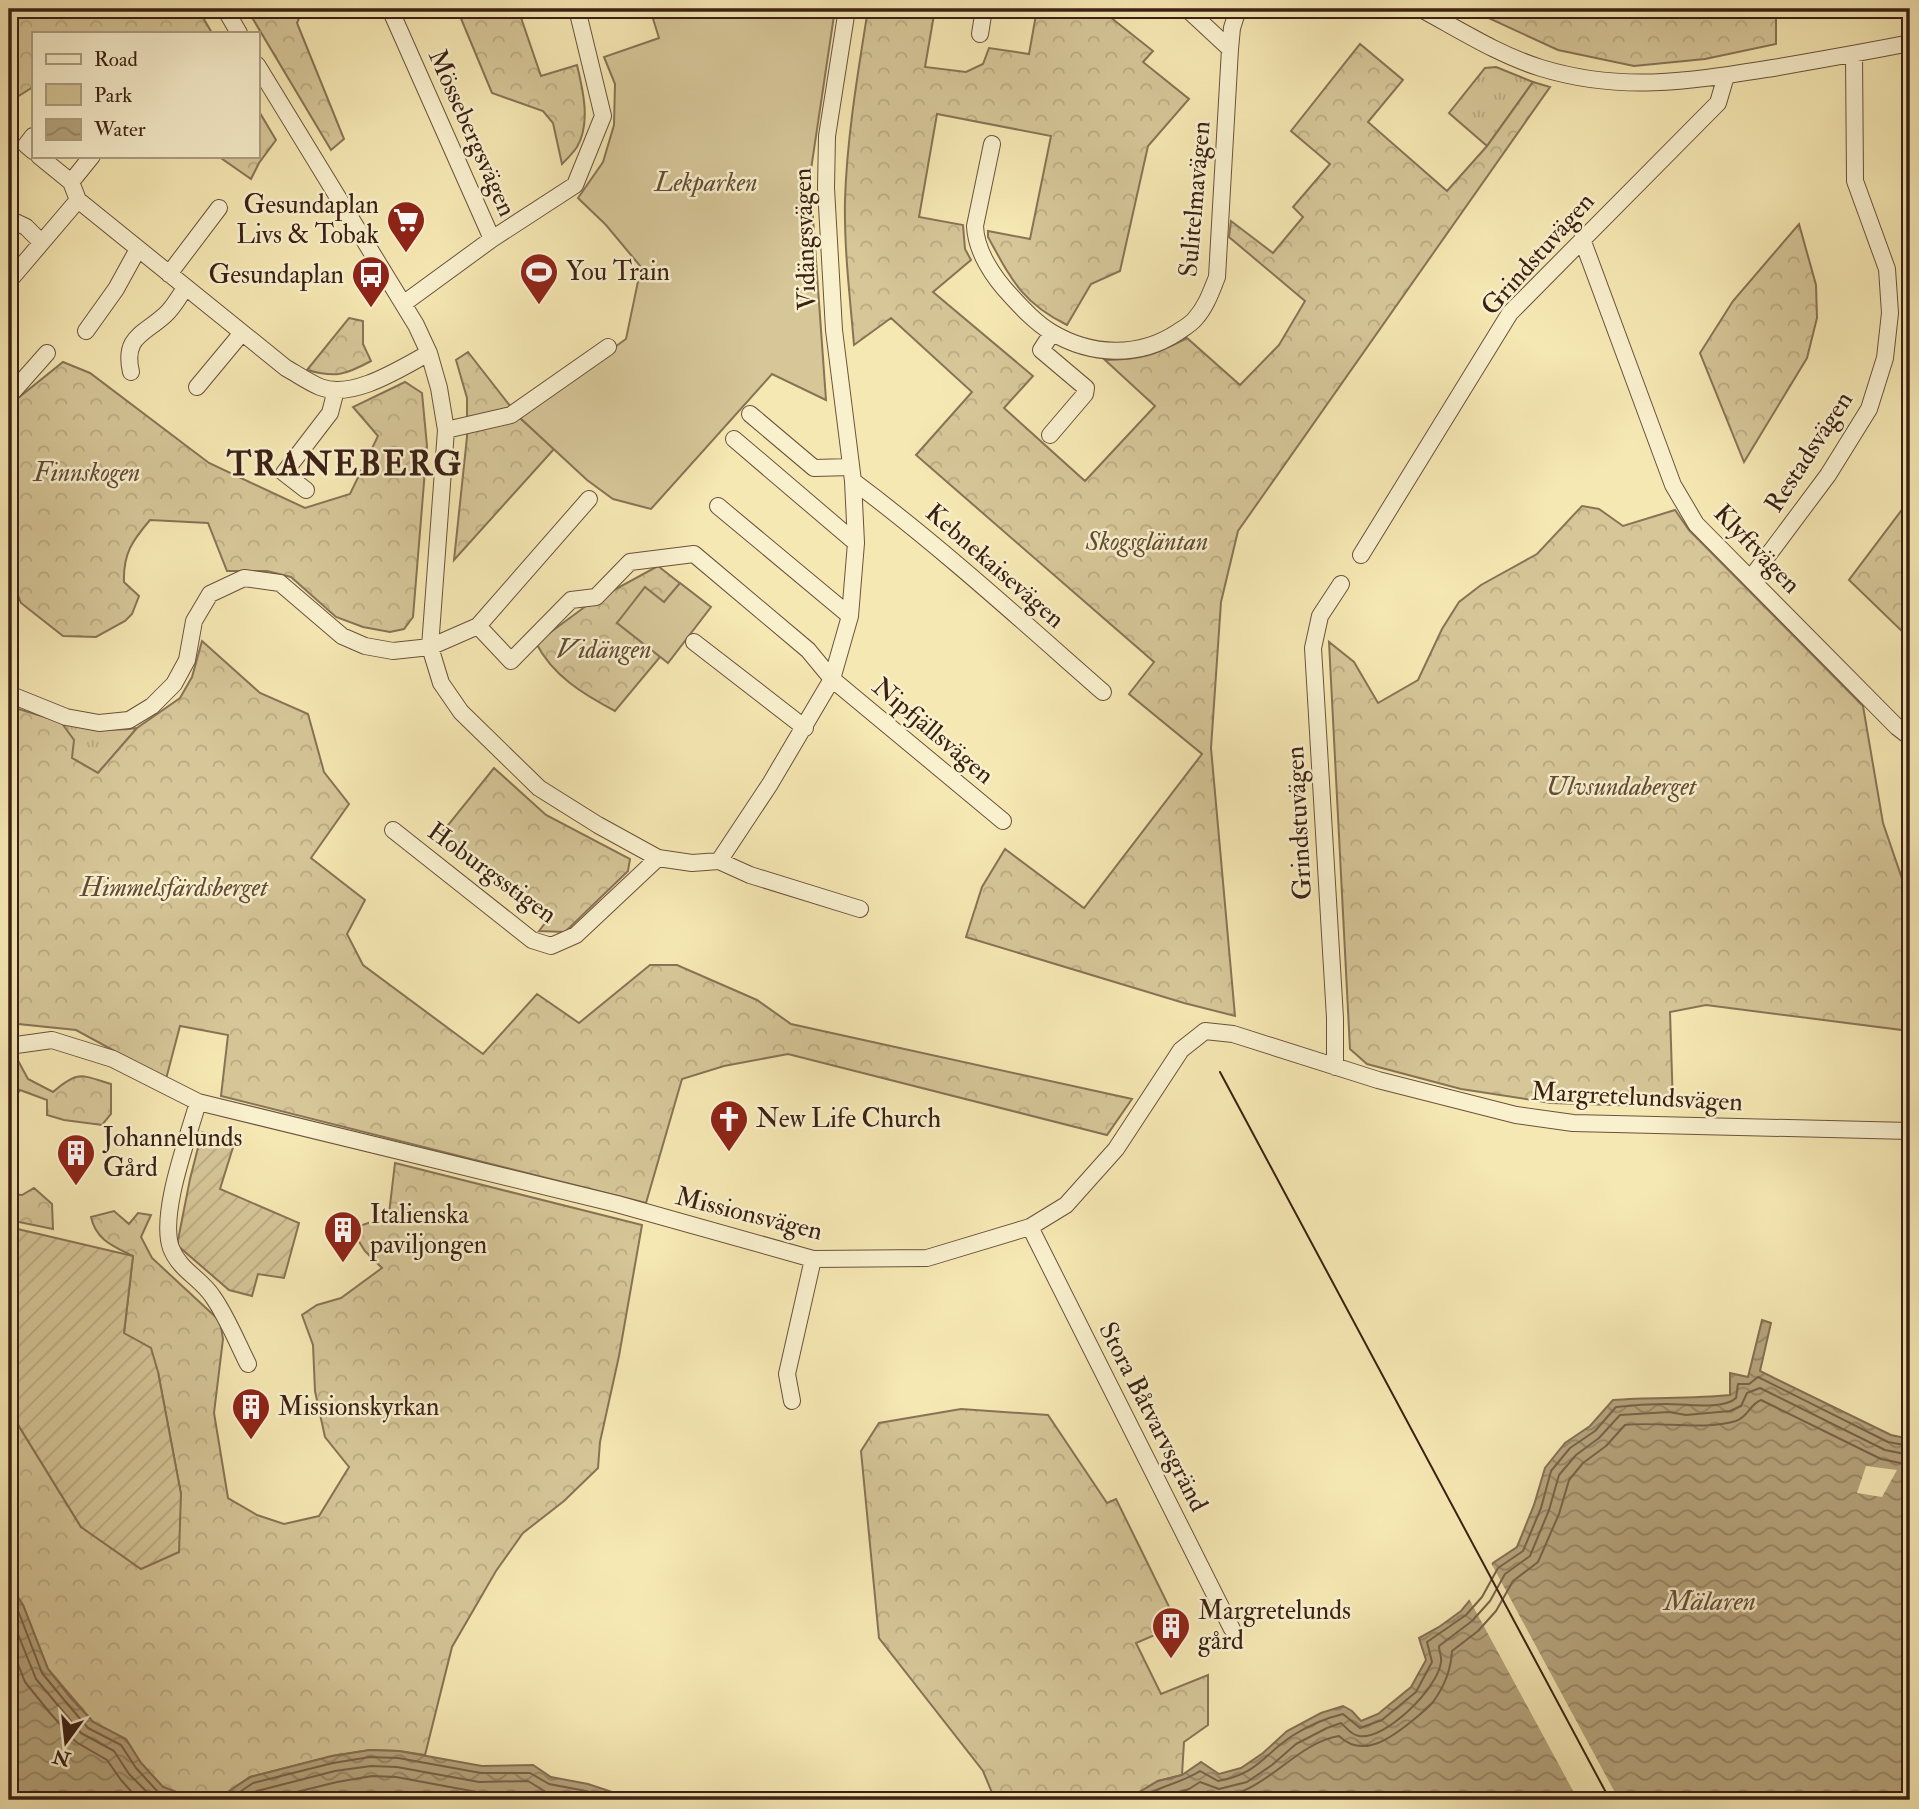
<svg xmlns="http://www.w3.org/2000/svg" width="1919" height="1809" font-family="'IM FELL Double Pica',serif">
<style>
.grass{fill:url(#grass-tufts);stroke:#887356;stroke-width:2}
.forest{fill:url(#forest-crowns);stroke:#887356;stroke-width:2}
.park{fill:#d6c698;stroke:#887356;stroke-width:2}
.garden{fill:url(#garden-furrows);stroke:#887356;stroke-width:2}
.water{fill:url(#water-waves);stroke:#856f53;stroke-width:2}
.pier{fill:#f6e8b3}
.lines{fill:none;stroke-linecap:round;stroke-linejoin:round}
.shore{stroke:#786248;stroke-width:2}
.minor-casing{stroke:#6a523c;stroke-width:18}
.minor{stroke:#f9f0ce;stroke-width:16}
.tram{stroke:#3b2014;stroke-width:2}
.labels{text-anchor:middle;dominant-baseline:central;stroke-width:5;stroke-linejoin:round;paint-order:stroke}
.street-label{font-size:26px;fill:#3b2014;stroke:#f9f0ce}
.park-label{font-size:26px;font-style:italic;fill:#624a35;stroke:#f9f0ce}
.poi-label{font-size:26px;fill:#3b2014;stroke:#f9f0ce;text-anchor:start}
.water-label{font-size:28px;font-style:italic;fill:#664e39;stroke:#f9f0ce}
.district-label{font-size:33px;font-weight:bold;letter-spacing:2px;fill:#3b2014;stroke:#f9f0ce}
</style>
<defs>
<pattern id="grass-tufts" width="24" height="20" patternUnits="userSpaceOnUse" patternTransform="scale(1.75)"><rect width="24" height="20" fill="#d6c698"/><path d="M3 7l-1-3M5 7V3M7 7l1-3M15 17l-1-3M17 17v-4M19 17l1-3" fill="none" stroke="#b9aa82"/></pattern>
<pattern id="forest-crowns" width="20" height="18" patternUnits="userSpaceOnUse" patternTransform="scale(1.75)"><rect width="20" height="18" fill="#d6c698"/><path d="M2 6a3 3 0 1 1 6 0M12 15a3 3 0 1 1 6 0" fill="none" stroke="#b9aa82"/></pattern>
<pattern id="garden-furrows" width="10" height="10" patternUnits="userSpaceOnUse" patternTransform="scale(1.75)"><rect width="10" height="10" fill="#d6c698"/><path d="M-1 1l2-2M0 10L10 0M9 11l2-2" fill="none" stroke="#b9aa82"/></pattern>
<pattern id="water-waves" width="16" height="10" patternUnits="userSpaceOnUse" patternTransform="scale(1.75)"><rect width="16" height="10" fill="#b6a47d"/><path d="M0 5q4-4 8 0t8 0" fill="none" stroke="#958565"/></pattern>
</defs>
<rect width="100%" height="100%" fill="#f6e8b3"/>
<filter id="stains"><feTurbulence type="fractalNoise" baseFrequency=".00286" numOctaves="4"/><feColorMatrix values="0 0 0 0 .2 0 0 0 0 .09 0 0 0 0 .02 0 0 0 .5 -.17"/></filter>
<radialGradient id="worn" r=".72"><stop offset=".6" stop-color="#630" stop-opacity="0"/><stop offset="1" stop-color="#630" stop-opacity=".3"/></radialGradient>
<path class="grass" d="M1496 67 1533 82 1487 146 1449 113 1485 68Z
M61 722C87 728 111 732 137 728L98 773 72 758Z"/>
<path class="forest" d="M9 9H198L212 33H33V87L9 102Z
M247 9H303L297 23 344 139 331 150Z
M457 9H518L541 76 577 65C583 90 591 123 577 147 573 153 567 159 562 164L553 123 543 111 492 93Z
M868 9H935L925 67 966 72 983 64 989 48 1029 54 1037 9H1100L1153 51 1143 62 1189 99 1148 146 1120 271 1091 284 1067 325C1022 303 1011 279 988 237V231L1030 239 1051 136 937 114 919 217 963 225 965 249 971 260 933 292 1033 376 1004 408 1085 481 1155 406 1105 360C1142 360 1154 355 1187 338L1240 385 1279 345 1305 301 1229 237 1231 221 1273 253 1303 217 1293 207 1330 164 1291 131 1360 44 1403 80 1368 122 1447 191 1487 146 1533 82 1550 87 1238 531 1221 602 1211 748 1235 1016 1184 1003 966 937 982 887 1005 849 1084 908 1202 754 1129 694 1154 662 916 455 972 392 891 318 854 345C850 297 844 249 845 200 847 136 858 72 868 9Z
M1469 9H1776V44L1705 59 1634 66 1558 50Z
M257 108 276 140 259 163 251 179 218 156H257Z
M1799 224 1816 285 1817 318 1807 358 1744 462 1700 353 1733 301Z
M349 318 363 321V344L371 361C345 375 336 378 307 370Z
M468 352 518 416 554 449 454 560 467 437V398L456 360Z
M63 362 90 373 209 463 305 508 350 494 378 436 353 407 405 382 422 393 427 446 413 617 404 629 390 632 363 627 336 617 291 577 267 571H227L208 523 150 520C132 541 123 554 124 582L139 596 132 614 125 621 96 637 63 636 21 603 9 573V412L17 399Z
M1910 499V639L1849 580Z
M1582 506 1599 509 1623 526 1675 510 1689 530 1863 706 1883 823 1910 902V1031L1706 1005 1670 1012 1673 1107 1551 1103 1461 1089 1367 1064 1350 1049 1329 642 1354 662 1378 703 1418 680 1442 629 1459 602 1481 585 1537 554Z
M658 566 705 603 615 711C583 694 553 676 536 643L590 603Z
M202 641 260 693 308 714 324 772 349 804 311 858 365 900 347 934 363 965 483 1054 537 994 579 1023 650 965H677L757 1000 791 1024 1132 1099 1107 1135 788 1054 724 1066 682 1079 646 1203 221 1096 228 1035 180 1026 166 1079 76 1030 9 1023V993L13 969 9 968V706L61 722 74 740 72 758 98 773 137 728 180 698 192 677Z
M494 768 546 815 630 859 628 871 565 932 539 931 549 918 440 835Z
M15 1055 28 1079 53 1092C78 1070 81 1075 111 1084V1114L102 1125 64 1120 47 1115V1100L20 1090 9 1106V1062Z
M395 1163 642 1225 619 1356 600 1442 598 1468 564 1501 523 1533 496 1571 452 1647 425 1755 399 1751 370 1750 332 1756 250 1777 222 1796H187L163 1787 141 1763 126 1740 93 1722 48 1669 23 1605 9 1584V1410L81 1527 181 1494 158 1372 124 1333 133 1256C113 1246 96 1240 91 1217L114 1211 129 1224 138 1213 151 1215 141 1237 152 1258 220 1321 223 1339 214 1413 228 1498 257 1515 284 1524 319 1516 349 1467 325 1437 315 1391 313 1345 302 1315 317 1305 341 1298 382 1268 365 1251 351 1229 371 1222H388Z
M34 1188 52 1204 53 1229 9 1220V1194L22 1195Z
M961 1409 1048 1415 1107 1503 1116 1499 1178 1625 1136 1643 1161 1694 1208 1675V1725L1184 1742 1182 1775 1158 1781 1126 1800H995L983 1771 879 1638 861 1451 879 1423Z"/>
<path class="park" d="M650 9H835L810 176 826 400 772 374 651 509 613 499 587 480 518 416 626 339 641 267 606 225 578 198 603 162 614 125 615 84 604 57 659 38Z
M680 583 711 607 668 663 617 623 645 587 664 602Z"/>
<path class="garden" d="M202 1132 235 1141 220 1189 299 1223 284 1278 258 1274 252 1296 229 1290 177 1245 190 1179Z
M9 1227 133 1256 124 1333 151 1348 158 1372 181 1494 179 1552 141 1569 81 1527 9 1410Z"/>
<path class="water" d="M1762 1320 1771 1323 1760 1371 1891 1435 1910 1439V1800H1126L1158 1781 1182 1775 1201 1762 1219 1774 1241 1768 1263 1753 1287 1731 1321 1713 1343 1706 1352 1711 1361 1721 1378 1714 1411 1687 1426 1660 1419 1638 1439 1627 1461 1611 1476 1593 1493 1563 1517 1547 1534 1505 1545 1468 1565 1443 1590 1426 1613 1400C1652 1397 1690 1399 1730 1395V1373L1748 1377Z
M9 1584 23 1605 48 1669 70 1697 93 1722 126 1739 141 1763 163 1787 187 1796H222L250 1777 332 1756 370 1750 399 1751 482 1766 533 1765 551 1777 588 1784 636 1800H9Z"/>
<path class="pier" d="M1866 1466 1897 1470 1882 1497 1857 1493Z
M1490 1561 1619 1800H1578L1468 1597Z"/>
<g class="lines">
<path class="shore" d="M9 1597 17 1608 42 1673 65 1701 88 1728 121 1745 136 1768 158 1792 179 1800
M9 1612 36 1679 81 1733 114 1751 129 1774 155 1800
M9 1641 25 1682 50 1713 76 1742 107 1760 121 1780 139 1800
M228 1800 253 1783 333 1763 370 1757 398 1758 481 1773H530L549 1784 586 1791 614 1800
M243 1800 257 1791 335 1771 371 1766 397 1767 479 1782 528 1781 546 1792 586 1800
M264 1800 337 1782 372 1776 396 1777 477 1792H525L539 1800
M1138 1800C1157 1786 1180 1784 1200 1771L1218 1781C1258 1774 1263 1755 1292 1736 1308 1726 1326 1718 1343 1714L1360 1728 1382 1720 1416 1692 1432 1662 1427 1642 1466 1615 1482 1597 1498 1568 1523 1551 1541 1508 1551 1471 1570 1448 1595 1431 1616 1407C1633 1405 1650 1404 1666 1404 1683 1404 1724 1410 1736 1398L1738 1384H1749L1758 1377 1888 1442 1910 1446
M1154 1800 1189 1789 1200 1782 1219 1789 1247 1782 1272 1765 1296 1744 1327 1728 1341 1723C1347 1728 1351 1735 1359 1736 1386 1740 1438 1688 1441 1662 1442 1657 1439 1651 1439 1646L1472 1621 1490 1601 1505 1574 1530 1556 1549 1510 1559 1475 1576 1455 1599 1438 1620 1415 1669 1412 1686 1415 1730 1411 1741 1406 1747 1393 1760 1388 1885 1450 1910 1455
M1188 1800 1201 1794C1257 1809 1289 1744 1339 1736 1363 1759 1391 1738 1412 1721 1419 1715 1427 1709 1433 1702 1444 1687 1451 1669 1452 1651L1478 1631 1496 1611 1513 1581 1538 1562 1559 1514 1569 1480 1583 1463 1606 1446 1625 1425C1661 1421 1702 1431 1736 1421 1748 1417 1750 1404 1761 1400L1881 1459 1910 1465"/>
<defs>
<path id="minor" d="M225 9 239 33
M390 9 492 239
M1187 9 1230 49
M1421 9C1460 30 1499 55 1541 68 1623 93 1691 81 1773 68 1819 60 1865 52 1910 43
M980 34 984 9
M257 65 416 325 429 353 439 388 446 430 430 647 441 683 461 712 539 788 598 825 658 858 692 863 719 861 750 875 860 909
M33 136 26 145 33 151
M992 144 975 226C976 252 994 278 1011 296 1023 309 1036 323 1051 332 1091 356 1139 358 1178 332 1184 328 1191 324 1195 319 1206 307 1211 292 1217 277L1230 49 1232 28 1238 9
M39 156 71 182 78 200
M71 182 92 156
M9 219 26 227 41 242
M1582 239 1673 485 1696 524 1897 727 1910 737
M169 274 219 208
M9 281 78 200 286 368C297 374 308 382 320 387 353 400 401 368 429 353
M403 304 492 239 575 185 603 116 577 9
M86 331 116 289 138 249
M131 372C123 337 143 335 165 315 173 308 179 297 185 288
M197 387 241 334
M9 396 47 353
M750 414 814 468 851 467
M446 430 511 415 608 347
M1050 435 1085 394 1086 388 1041 350 1052 333
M734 439 856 543
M853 481C940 546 1021 620 1103 692
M306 490 284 473 330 413 336 390
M718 506 850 616
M1361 555 1510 313 1718 103 1726 76
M1751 578 1828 475 1869 409 1885 358 1890 313 1887 269 1855 181 1854 54
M478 626 511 661 571 600 596 597 630 562 694 554 808 650 832 679 1003 821
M694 642 805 728
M9 694 66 717 99 723 129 720 152 706 174 684 187 660 194 621 210 594 244 578 280 583 342 636 365 646 393 651 430 647 478 626 589 499
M393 830 532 940 551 946 576 935 658 858
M719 861 770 784 832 679 850 616 856 543 853 481 834 330 826 188 827 136 847 9
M9 1046 52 1040 113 1059 198 1102 617 1204 813 1259 927 1258 1030 1227 1066 1205 1116 1149 1181 1050 1205 1031 1233 1034 1378 1080 1516 1115 1573 1123 1910 1131
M1335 1067V1018L1313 648 1320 616 1341 584
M198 1102C188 1138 159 1214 171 1248 180 1271 201 1278 213 1297 227 1317 237 1342 248 1364
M1030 1227 1232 1629
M792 1401 787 1374 813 1259"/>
</defs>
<use href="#minor" class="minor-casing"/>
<use href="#minor" class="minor"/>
<path class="tram" d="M1220 1072 1610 1800"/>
</g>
<defs>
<symbol id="supermarket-pin" viewBox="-11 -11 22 30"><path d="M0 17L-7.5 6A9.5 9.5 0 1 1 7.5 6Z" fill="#8f2418" stroke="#f9f0ce"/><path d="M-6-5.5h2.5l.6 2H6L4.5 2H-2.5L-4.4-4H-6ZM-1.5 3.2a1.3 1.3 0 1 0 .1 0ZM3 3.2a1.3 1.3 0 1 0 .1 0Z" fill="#fff"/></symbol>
<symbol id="stadium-pin" viewBox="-11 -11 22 30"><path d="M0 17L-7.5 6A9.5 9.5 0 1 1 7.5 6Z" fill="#8f2418" stroke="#f9f0ce"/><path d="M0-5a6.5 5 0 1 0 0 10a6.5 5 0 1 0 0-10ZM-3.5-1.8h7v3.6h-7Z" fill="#fff"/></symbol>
<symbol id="bus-pin" viewBox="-11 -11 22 30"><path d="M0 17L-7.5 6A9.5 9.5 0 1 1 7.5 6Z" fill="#8f2418" stroke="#f9f0ce"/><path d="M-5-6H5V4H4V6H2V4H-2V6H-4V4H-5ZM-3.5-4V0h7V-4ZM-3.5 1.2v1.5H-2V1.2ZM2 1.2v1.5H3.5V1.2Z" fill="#fff"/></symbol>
<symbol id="church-pin" viewBox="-11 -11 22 30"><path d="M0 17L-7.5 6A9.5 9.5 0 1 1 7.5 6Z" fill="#8f2418" stroke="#f9f0ce"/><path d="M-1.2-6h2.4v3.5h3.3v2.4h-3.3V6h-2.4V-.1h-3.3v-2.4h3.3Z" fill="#fff"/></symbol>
<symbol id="building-pin" viewBox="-11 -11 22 30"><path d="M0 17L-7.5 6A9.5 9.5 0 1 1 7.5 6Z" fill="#8f2418" stroke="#f9f0ce"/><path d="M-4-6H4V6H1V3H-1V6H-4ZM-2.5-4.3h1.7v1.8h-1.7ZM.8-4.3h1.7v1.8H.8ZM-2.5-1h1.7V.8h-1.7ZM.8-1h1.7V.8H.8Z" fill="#fff"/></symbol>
</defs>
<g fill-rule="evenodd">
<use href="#supermarket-pin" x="384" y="198" width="44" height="60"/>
<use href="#stadium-pin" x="517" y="250" width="44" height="60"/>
<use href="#bus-pin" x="349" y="253" width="44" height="60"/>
<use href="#church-pin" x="707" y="1097" width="44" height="60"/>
<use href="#building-pin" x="54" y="1131" width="44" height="60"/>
<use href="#building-pin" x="321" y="1208" width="44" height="60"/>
<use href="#building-pin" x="229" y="1385" width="44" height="60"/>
<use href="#building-pin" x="1149" y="1604" width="44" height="60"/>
</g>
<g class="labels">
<g class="street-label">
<text transform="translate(472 133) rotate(66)">Mössebergsvägen</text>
<text transform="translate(1195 199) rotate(-85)">Sulitelmavägen</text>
<text transform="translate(805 239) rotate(-92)">Vidängsvägen</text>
<text transform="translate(1538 254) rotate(-48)">Grindstuvägen</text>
<text transform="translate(1809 452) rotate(-57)">Restadsvägen</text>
<text transform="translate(1757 549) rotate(46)">Klyftvägen</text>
<text transform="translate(995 566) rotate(41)">Kebnekaisevägen</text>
<text transform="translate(933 731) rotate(40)">Nipfjällsvägen</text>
<text transform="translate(1299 823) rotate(-93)">Grindstuvägen</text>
<text transform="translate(492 873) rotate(36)">Hoburgsstigen</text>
<text transform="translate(1637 1097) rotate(3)">Margretelundsvägen</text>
<text transform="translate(749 1214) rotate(14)">Missionsvägen</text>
<text transform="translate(1153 1417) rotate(63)">Stora Båtvarvsgränd</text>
</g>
<g class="park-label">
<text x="706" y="183">Lekparken</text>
<text x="87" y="473">Finnskogen</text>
<text x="1147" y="542">Skogsgläntan</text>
<text x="604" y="650">Vidängen</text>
<text x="1621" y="787">Ulvsundaberget</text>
<text x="174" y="888">Himmelsfärdsberget</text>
</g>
<g class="poi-label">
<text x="379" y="205" text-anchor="end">Gesundaplan<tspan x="379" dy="30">Livs &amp; Tobak</tspan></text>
<text x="566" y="272">You Train</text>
<text x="344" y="275" text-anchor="end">Gesundaplan</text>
<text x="756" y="1119">New Life Church</text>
<text x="103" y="1138">Johannelunds<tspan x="103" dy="30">Gård</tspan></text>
<text x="370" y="1215">Italienska<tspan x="370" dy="30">paviljongen</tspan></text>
<text x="278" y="1407">Missionskyrkan</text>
<text x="1198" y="1611">Margretelunds<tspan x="1198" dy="30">gård</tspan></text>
</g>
<g class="water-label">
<text x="1710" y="1601">Mälaren</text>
</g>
<g class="district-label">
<text x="345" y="464">TRANEBERG</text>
</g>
</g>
<rect width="1919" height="1809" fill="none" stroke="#f6e8b3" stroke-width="35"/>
<rect x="10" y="10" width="1898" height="1788" fill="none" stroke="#3b2014" stroke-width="3.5"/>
<rect x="18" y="18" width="1884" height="1774" fill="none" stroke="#3b2014" stroke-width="2"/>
<rect x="32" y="32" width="228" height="126" fill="#f9f0ce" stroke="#ad9d84" stroke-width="2"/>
<rect x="46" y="54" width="35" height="10" fill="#f9f0ce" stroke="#ad9d84" stroke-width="2"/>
<text x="94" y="66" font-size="21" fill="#3b2014">Road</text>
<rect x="46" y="84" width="35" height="21" fill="#d6c698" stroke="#ad9d84" stroke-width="2"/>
<text x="94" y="102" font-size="21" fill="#3b2014">Park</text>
<rect x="46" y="119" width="35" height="21" fill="url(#water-waves)" stroke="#ad9d84" stroke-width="2"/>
<text x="94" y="136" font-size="21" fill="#3b2014">Water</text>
<g transform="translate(66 1742) rotate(195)" stroke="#f9f0ce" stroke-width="5" paint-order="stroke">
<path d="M0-5L12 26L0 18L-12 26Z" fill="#3b2014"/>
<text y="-10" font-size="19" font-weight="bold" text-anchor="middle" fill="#3b2014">N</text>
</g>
<rect width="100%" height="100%" filter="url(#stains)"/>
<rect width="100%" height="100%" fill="url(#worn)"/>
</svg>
